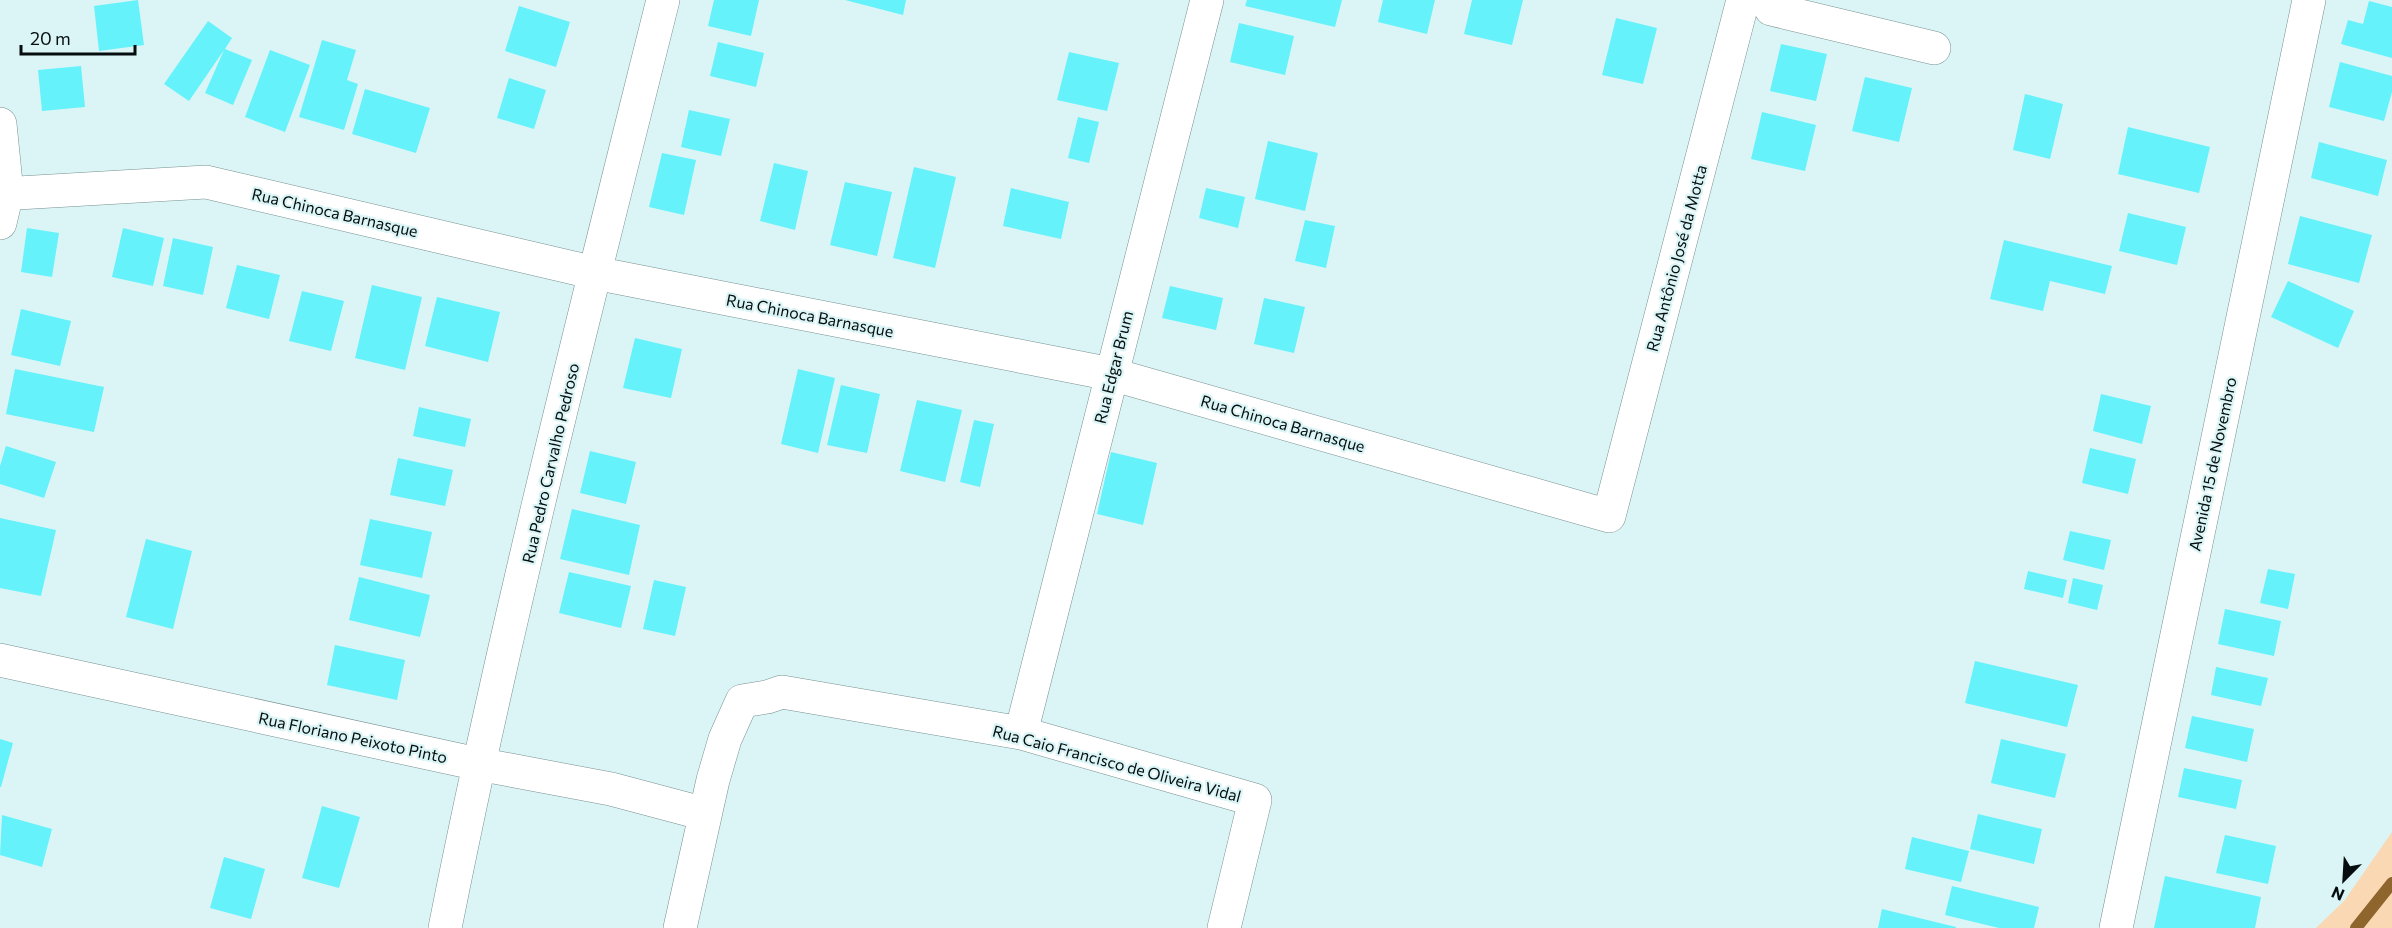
<svg xmlns="http://www.w3.org/2000/svg" width="2392" height="928" font-family="Commissioner,sans-serif">
<style>
.green{fill:#f9d8b3}
.lines{fill:none;stroke-linecap:round;stroke-linejoin:round}
.stream{stroke:#8f652e;stroke-width:12}
.building{fill:#65f2fa}
.street-casing{stroke:#789091;stroke-width:34}
.secondary-casing{stroke:#789091;stroke-width:34}
.street{stroke:#fff;stroke-width:33}
.secondary{stroke:#fff;stroke-width:33}
.labels{text-anchor:middle;dominant-baseline:central;stroke-width:4.5;stroke-linejoin:round;paint-order:stroke}
.street-label{font-size:16px;fill:#050d0e;stroke:#dbf5f6}
</style>
<rect width="100%" height="100%" fill="#dbf5f6"/>
<path class="green" d="M2392 832V928H2316L2344 901Z"/>
<g class="lines">
<path class="stream" d="M2356 928 2392 883"/>
</g>
<path class="building" d="M138 0 144 45 99 51 94 6Z
M714 0H759L751 36 708 26Z
M845 0H906L903 15Z
M1247 0H1342L1335 27 1245 6Z
M1383 0H1435L1427 34 1378 22Z
M1472 0H1523L1512 45 1464 34Z
M2369 1 2392 7V58L2341 44 2348 20 2363 24Z
M519 6 570 22 556 67 505 51Z
M1616 18 1657 28 1643 84 1602 75Z
M208 21 232 38 225 49 252 60 233 105 205 93 224 50 189 101 164 84Z
M1239 23 1294 36 1285 75 1230 62Z
M322 40 356 50 347 80 358 84 344 130 299 117Z
M718 42 764 53 756 87 710 76Z
M1781 44 1827 54 1816 101 1770 91Z
M270 50 310 65 285 132 245 117Z
M1069 52 1119 63 1107 111 1057 100Z
M2340 62 2392 76V92L2384 121 2329 107Z
M81 66 85 107 42 111 38 70Z
M1865 77 1912 88 1899 142 1852 131Z
M509 78 546 90 534 129 497 118Z
M365 89 430 108 416 153 352 134Z
M2025 94 2063 104 2050 159 2013 150Z
M689 110 730 119 721 156 681 147Z
M1762 112 1816 125 1805 171 1751 159Z
M1078 117 1099 122 1089 163 1068 158Z
M2128 127 2210 147 2199 193 2118 174Z
M1268 141 1318 153 1305 211 1255 199Z
M2319 142 2387 160 2378 196 2311 178Z
M662 153 696 160 684 215 649 207Z
M774 163 808 171 795 230 760 221Z
M914 167 956 177 935 268 893 258Z
M845 182 892 192 877 256 830 245Z
M1011 188 1069 202 1061 239 1003 226Z
M1206 188 1245 197 1238 228 1199 218Z
M2128 213 2186 227 2177 265 2119 251Z
M2300 216 2372 235 2359 283 2288 264Z
M1305 220 1335 226 1326 268 1295 261Z
M27 228 59 233 52 277 21 272Z
M123 228 164 238 153 286 112 277Z
M173 238 213 247 203 295 163 286Z
M2004 240 2112 266 2105 294 2050 281 2043 311 1990 299Z
M237 265 280 275 269 319 226 308Z
M2288 281 2354 311 2338 348 2271 317Z
M372 285 422 297 405 370 355 358Z
M1170 286 1223 298 1216 330 1162 318Z
M302 291 344 301 331 351 289 341Z
M437 297 500 312 488 362 425 346Z
M1264 298 1305 307 1294 353 1254 344Z
M21 309 71 321 60 366 11 355Z
M635 338 682 349 671 398 623 388Z
M15 369 104 387 94 432 6 414Z
M798 369 835 378 818 453 781 444Z
M841 385 880 394 867 453 827 445Z
M2101 394 2151 406 2142 444 2093 431Z
M917 400 962 410 945 482 900 471Z
M419 407 471 419 465 447 413 436Z
M974 420 994 424 980 487 960 482Z
M6 446 56 462 44 498 0 484V466Z
M2090 448 2136 459 2128 494 2082 483Z
M590 451 636 462 626 504 580 493Z
M1111 452 1157 463 1143 525 1097 514Z
M398 458 453 470 445 506 390 495Z
M572 509 640 525 629 575 560 559Z
M0 518 56 530 41 596 0 588Z
M370 519 432 532 422 578 360 565Z
M2070 531 2111 540 2104 570 2063 560Z
M146 539 192 551 173 629 126 617Z
M2268 569 2295 574 2288 609 2260 603Z
M2028 571 2067 580 2063 598 2024 589Z
M569 572 631 586 621 628 559 613Z
M359 577 430 595 420 637 349 620Z
M2073 578 2103 585 2097 610 2068 603Z
M654 580 686 587 675 636 643 629Z
M2225 609 2281 621 2274 656 2218 644Z
M335 645 405 660 397 700 327 685Z
M1975 661 2078 685 2067 727 1965 703Z
M2216 667 2268 678 2261 706 2211 695Z
M2192 716 2254 729 2247 762 2185 748Z
M0 739 13 743 1 787H0Z
M2001 739 2066 754 2055 798 1991 783Z
M2184 768 2242 780 2236 809 2178 797Z
M322 806 360 817 339 888 302 878Z
M1978 814 2042 829 2034 864 1970 849Z
M2 815 52 829 42 867 0 855Z
M2225 835 2276 846 2268 884 2216 873Z
M1912 837 1969 851 1961 882 1905 869Z
M224 857 265 869 251 919 210 908Z
M2165 876 2261 897 2255 928H2154Z
M1952 886 2039 907 2034 928H1999L1945 915Z
M1882 909 1956 927V928H1878Z"/>
<g class="lines">
<defs>
<path id="street" d="M1766 0 1771 9 1934 48
M0 124 7 193 0 223
M0 194 206 182 595 273 1111 374 1609 516 1743 0
M0 660 478 764 611 789 705 814
M1021 733 1207 0
M445 928C507 616 586 308 663 0
M680 928 713 780 725 739 742 701 767 697 782 692 1021 733 1255 800 1224 928"/>
<path id="secondary" d="M2116 928 2309 0"/>
</defs>
<use href="#street" class="street-casing"/>
<use href="#secondary" class="secondary-casing"/>
<use href="#street" class="street"/>
<use href="#secondary" class="secondary"/>
</g>
<g class="labels">
<g class="street-label">
<text transform="translate(335 212) rotate(13)">Rua Chinoca Barnasque</text>
<text transform="translate(1676 258) rotate(-75)">Rua Antônio José da Motta</text>
<text transform="translate(810 315) rotate(11)">Rua Chinoca Barnasque</text>
<text transform="translate(1113 367) rotate(-76)">Rua Edgar Brum</text>
<text transform="translate(1283 423) rotate(16)">Rua Chinoca Barnasque</text>
<text transform="translate(550 463) rotate(-77)">Rua Pedro Carvalho Pedroso</text>
<text transform="translate(2212 464) rotate(-78)">Avenida 15 de Novembro</text>
<text transform="translate(353 737) rotate(12)">Rua Floriano Peixoto Pinto</text>
<text transform="translate(1117 763) rotate(15)">Rua Caio Francisco de Oliveira Vidal</text>
</g>
</g>
<g transform="translate(2344 880) rotate(204)" stroke="#dbf5f6" stroke-width="4.5" paint-order="stroke">
<path d="M0-4.5L10 22L0 15L-10 22Z" fill="#050d0e"/>
<text y="-9" font-size="16" font-weight="bold" text-anchor="middle" fill="#050d0e">N</text>
</g>
<path d="M21 45v9h114v-9" fill="none" stroke="#050d0e" stroke-width="3"/>
<text x="30" y="45" font-size="18" fill="#050d0e" stroke="#dbf5f6" stroke-width="4.5" paint-order="stroke">20 m</text>
</svg>
